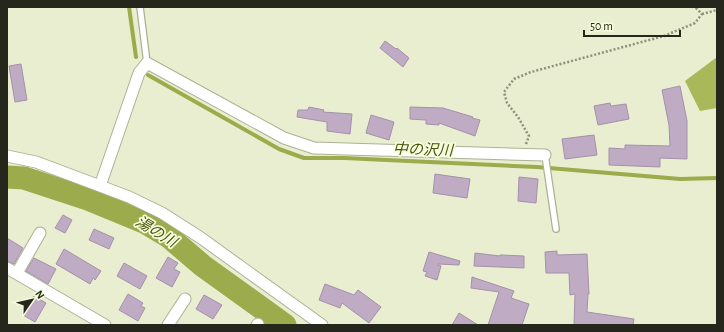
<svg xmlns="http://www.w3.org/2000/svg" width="724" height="332" font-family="'Alegreya Sans','Noto Sans JP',sans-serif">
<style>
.forest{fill:#a9b858}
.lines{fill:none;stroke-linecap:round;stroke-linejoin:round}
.stream{stroke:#9cab4b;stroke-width:4}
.river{stroke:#9cab4b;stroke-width:23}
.building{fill:#bfabc4;stroke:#a491aa}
.service-casing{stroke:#abb294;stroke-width:8}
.minor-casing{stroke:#abb294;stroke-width:13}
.path{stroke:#8d917b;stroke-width:2.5;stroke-dasharray:2 2;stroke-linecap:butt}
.service{stroke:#fff;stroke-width:5.5}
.minor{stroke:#fff;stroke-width:11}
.labels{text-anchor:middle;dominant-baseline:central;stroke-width:3.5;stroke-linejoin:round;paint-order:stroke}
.water-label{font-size:15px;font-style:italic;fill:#4b540b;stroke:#f5fcdc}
</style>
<rect width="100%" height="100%" fill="#e8eecf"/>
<path class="forest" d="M717 57V108L700 111 685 81Z"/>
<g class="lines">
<path class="stream" d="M129 7 136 57
M148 75 279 149 304 158H344L537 167 680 179 717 178"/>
<path class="river" d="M7 177 24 178 88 199 144 222 169 237 203 266 285 325"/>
</g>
<path class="building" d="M385 41 396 49 397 48 409 58 403 67 380 48Z
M21 64 27 100 15 102 9 66Z
M680 86 687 121V159L660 158V167L609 165V148L625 149V145L670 146 669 125 662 90Z
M610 103 611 106 626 104 629 119 598 125 594 106Z
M309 107 324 110 323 112 352 114 350 134 327 131V122L297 117 298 110H308Z
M410 107 443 108 473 117 472 118 480 120 475 136 439 123V125L426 124V120L410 119Z
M371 115 394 122 389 140 366 133Z
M594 135 597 155 565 159 562 139Z
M435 174 470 179 467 198 433 193Z
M519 177 538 179 536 203 518 201Z
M63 215 72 220 65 233 55 228Z
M94 229 114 238 109 249 89 240Z
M7 238 23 248 14 264 7 261Z
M64 249 101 271 95 280 93 278 90 284 56 264Z
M557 251V255L587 254 589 294H588L587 312 634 319 633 325H574L575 294 570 295 569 273H546L545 252Z
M429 252 460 261 459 265 438 264V265L441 266 437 280 425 276 427 272 423 271Z
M475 253 500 256V255L524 256V268L474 266Z
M168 257 178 263 174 269 180 272 172 287 156 278Z
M34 258 56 269 48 284 26 271Z
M124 263 147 276 140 289 117 276Z
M472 277 514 291 511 298 529 304 522 325H488L499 292 471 288Z
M325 284 354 295 358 290 381 307 369 323 342 303 340 308 319 300Z
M128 294 143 303 141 306 145 308 138 321 119 310Z
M204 295 222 305 213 319 196 309Z
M34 296 46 303 35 322 23 315Z
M459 313 478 325H452Z"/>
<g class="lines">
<defs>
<path id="service" d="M140 7 147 63
M545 155 556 229"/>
<path id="minor" d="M7 156 36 162 100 186 129 197 162 213 201 238 237 264 322 325
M100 186 139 73 147 63 284 138 314 148 545 155
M7 268 105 325
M17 273 40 233
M168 325 185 299
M257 325 258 324"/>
</defs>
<use href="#service" class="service-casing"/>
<use href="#minor" class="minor-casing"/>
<path class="path" d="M702 14 717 10
M526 144 529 136 518 117 507 103 504 92 514 79 531 72 664 36 695 23 702 14 695 7"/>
<use href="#service" class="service"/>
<use href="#minor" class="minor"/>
</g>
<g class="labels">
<g class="water-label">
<text transform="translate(423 150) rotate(2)">中の沢川</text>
<text transform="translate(156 232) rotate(31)">湯の川</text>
</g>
</g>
<rect width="724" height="332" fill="none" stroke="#25271c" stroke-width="16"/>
<g transform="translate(32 300) rotate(56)" stroke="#f5fcdc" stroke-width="3" paint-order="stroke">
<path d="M0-3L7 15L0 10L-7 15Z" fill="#25271c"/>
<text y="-6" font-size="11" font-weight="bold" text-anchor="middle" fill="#25271c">N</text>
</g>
<path d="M584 30v6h96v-6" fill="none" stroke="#25271c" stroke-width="2"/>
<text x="590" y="30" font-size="12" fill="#25271c" stroke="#f5fcdc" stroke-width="3" paint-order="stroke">50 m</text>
</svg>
